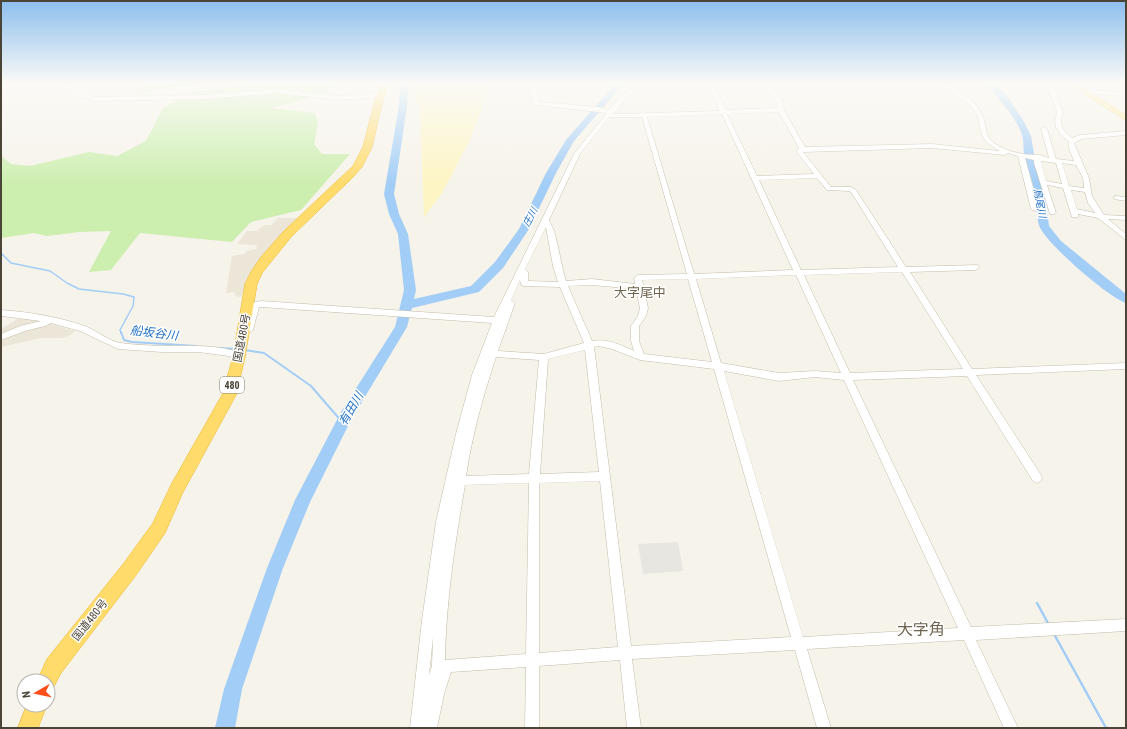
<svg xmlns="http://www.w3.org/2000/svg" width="1127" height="729" font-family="'Roboto Condensed','Noto Sans JP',sans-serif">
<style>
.residential{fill:#ebe6d7}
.green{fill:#cceeaf}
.sand{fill:#fdf5c3}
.parking{fill:#e7e6e1}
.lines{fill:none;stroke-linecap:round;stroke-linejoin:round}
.stream-far2{stroke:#a2cdf7;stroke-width:1.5}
.stream-far1{stroke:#a2cdf7;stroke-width:2}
.stream{stroke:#a2cdf7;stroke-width:2.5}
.river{fill:#a2cdf7;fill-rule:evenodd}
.minor-casing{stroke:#c3bdab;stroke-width:1}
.major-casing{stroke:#efd05f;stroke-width:1}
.highway-casing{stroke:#ecb72e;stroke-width:1}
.minor{fill:#fff;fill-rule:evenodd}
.major{fill:#ffeb9a;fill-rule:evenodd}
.highway{fill:#ffdb6c;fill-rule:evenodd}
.labels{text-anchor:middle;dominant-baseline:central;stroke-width:3;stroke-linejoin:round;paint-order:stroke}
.far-water-label{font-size:10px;font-style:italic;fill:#2472c3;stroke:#fff}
.shield{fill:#fff;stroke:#817d73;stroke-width:1}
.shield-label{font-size:10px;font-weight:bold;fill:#4b4537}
.street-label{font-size:11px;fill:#4b4537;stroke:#fff}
.water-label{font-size:12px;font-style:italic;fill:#2472c3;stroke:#fff}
.quarter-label{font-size:13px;fill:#6f644d;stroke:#fff}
.near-quarter-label{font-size:16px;fill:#6f644d;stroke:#fff}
</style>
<rect width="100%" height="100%" fill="#f6f3ea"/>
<path class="residential" d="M278 218H301L267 253 249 276 242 296 237 297 234 292 226 293 232 256 245 254 247 251 256 249 257 245 237 244 247 231H257L264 225H271Z
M21 317 35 319 75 331 71 335 62 338H41L1 347V329Z"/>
<path class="green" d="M152 83H201L200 85 169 87 137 94 141 87Z
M258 83H337L327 92 272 108 315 113 318 124 314 144 322 154H350L301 210 251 222 232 242 140 233 111 270 89 272 111 231 79 232 47 236 34 233 1 238V156L11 164 30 166 89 152 117 156 146 141 163 108 197 91 249 86Z"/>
<path class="sand" d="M414 83H491L470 140 442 193 424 217 420 108 414 96Z"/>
<path class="parking" d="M678 542 683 571 643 574 638 544Z"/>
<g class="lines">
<path class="stream-far2" d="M1 253 11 263 50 271 67 283 79 289 123 294 134 297 133 306 120 330 121 333"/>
<path class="stream-far1" d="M121 332 124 340 132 342 196 346
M218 348 236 349
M244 350 264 353 311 386 343 423"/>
<path class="stream" d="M1037 603 1049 625
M1054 634 1106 728"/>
<path class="river" d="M400 83H408L407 106 394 194 399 214 408 234 416 290 414 299 471 286 495 262 519 229 546 173 566 140 616 83H624L574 141 556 173 529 229 503 268 479 292 412 308 407 327 351 420 310 502 283 568 242 689 235 728H215L224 689 267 568 295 500 341 412 395 327 404 290 398 234 389 214 384 194 399 106Z
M986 83H994L1007 96 1023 120 1031 136 1034 154 1045 194 1049 226 1061 241 1126 294V303C1109 298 1043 241 1039 225 1036 215 1037 204 1035 195 1033 181 1027 167 1024 153 1023 148 1024 141 1022 135 1015 115 999 100 986 83Z"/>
<defs>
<path id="minor" d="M52 83H63L93 97 205 95 279 89 337 96 370 94 381 90 384 92 371 98 337 100 279 93 205 99 93 101 81 97 64 88Z
M532 83H538L536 91 539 102 598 107 609 110C618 100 631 83 645 83L627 98 613 114H618L720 111 707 83H713L726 110 778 108 777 103 764 83H770L783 103 784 110 805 147 932 144 1000 151C971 136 987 124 971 106 961 96 948 92 937 83 954 83 977 101 983 117 986 123 985 132 989 138 999 151 1023 155 1038 155 1041 155 1045 157 1049 158L1041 129 1044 127 1047 129 1056 159 1074 161 1069 148V142L1060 134 1056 127 1055 120 1057 112 1046 83H1052L1063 112 1061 120 1062 127 1064 131 1072 138 1080 135 1126 131V135L1081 139 1074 143 1089 178 1092 196 1104 215 1126 216V220L1108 219 1126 234V240L1098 218 1078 214V217H1072L1063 188 1047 185 1056 213 1054 214H1050L1034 163V160L1025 158 1039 209 1035 211 1031 209 1018 156 1008 153 1005 155 932 148 803 152 831 187H851L856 190 906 267 978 265 979 267 978 269 975 270 910 272 972 369 1126 363V369L976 375 1041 475 1042 478 1041 481 1037 483 1033 481 967 376 853 380 971 627 1126 619V631L976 640 1018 728H1004L964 640 807 649 831 728H817L795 650 632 659 641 728H627L620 660 539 666V728H525L526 667 451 672 444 694 437 728H410L422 620 436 522 456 434 472 375 492 323 261 307H259L253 330 243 335 239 332 246 326 252 303 261 301 494 317 574 154 607 113 536 105C530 100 530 90 532 83ZM779 112 799 148 796 151 814 174 757 176 727 114ZM722 114 793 270 694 274 647 117ZM609 117H642L687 274 638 275 634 278 635 284 592 279 566 281C560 263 558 235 549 220L580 154ZM1041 161 1056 163 1062 184 1046 181ZM1062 163 1076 165 1083 178 1084 188 1069 186ZM817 178 827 190 849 191 851 192 898 267 801 270 759 180ZM1071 190 1085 192 1088 203 1095 213 1077 209ZM546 227 553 266 558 282 528 281V272L525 269ZM902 272 963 369 850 373 804 275ZM796 275 841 373 815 371 779 373 721 363 696 279ZM688 279 712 362 644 354 639 341V326L646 316 648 308 642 280ZM520 280 521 285 524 286 560 287 584 343 544 354 498 351 515 303 511 300ZM592 285 636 289 640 308 638 316 631 326V341L634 351C621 345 606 338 592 341L568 286ZM598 346 612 349 640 360 714 369 791 637 631 646 594 347ZM585 350 599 472 540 474 548 359ZM496 357 539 360 529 474 466 476C472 436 483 396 496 357ZM724 371 779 381 815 377 844 380 958 628 803 637ZM600 481 618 647 539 653V483ZM529 483 526 654 445 660C446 601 455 543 465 485ZM433 637 432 666 429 675Z
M1105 83H1126V87Z
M1086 90 1126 92V96L1084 93 1083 92Z
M1116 196 1126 197V201L1114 199V197Z
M1 310C30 312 58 317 85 326 97 331 108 341 121 343 134 345 148 345 160 346 177 346 234 343 243 357L239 360 229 356 198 352H162L118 349 80 331 51 323 45 326 25 331 1 340V334L20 326 41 321 1 316Z"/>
<path id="major" d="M1067 83H1076L1126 115V120Z"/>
<path id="highway" d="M381 83H389L382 104 372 147 362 167 352 178 291 237 262 273 257 284 245 357 236 395 183 492 165 533 136 575 61 673 53 688 48 690V681H37L47 659 124 563 153 523 172 483 222 395 233 357 245 284 251 272 261 257 283 232 353 166 363 147 374 104Z
M27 705H47L38 728H18Z"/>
</defs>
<use href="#minor" class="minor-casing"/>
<use href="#major" class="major-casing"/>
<use href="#highway" class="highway-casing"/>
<use href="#minor" class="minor"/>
<use href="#major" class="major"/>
<use href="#highway" class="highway"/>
</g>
<linearGradient id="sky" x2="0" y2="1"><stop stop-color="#8cbeee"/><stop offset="0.45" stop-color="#fbfaf6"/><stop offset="1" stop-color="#fbfaf6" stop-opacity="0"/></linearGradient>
<rect width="1127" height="185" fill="url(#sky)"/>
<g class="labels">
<g class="far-water-label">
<text transform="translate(1040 203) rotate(79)">鳥尾川</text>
<text transform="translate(530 217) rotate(-62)">庄川</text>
</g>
<rect class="shield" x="220" y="377" width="24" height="16" rx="3"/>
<g class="shield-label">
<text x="232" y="385">480</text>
</g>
<g class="street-label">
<text transform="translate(242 338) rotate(-79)">国道480号</text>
<text transform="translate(90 620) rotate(-52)">国道480号</text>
</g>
<g class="water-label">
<text transform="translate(154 333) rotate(7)">船坂谷川</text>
<text transform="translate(351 409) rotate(-60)">有田川</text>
</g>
<g class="quarter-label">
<text x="640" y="292">大字尾中</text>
</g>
<g class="near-quarter-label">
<text x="921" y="629">大字角</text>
</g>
</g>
<rect width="1127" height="729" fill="none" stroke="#4b4537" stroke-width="4"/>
<g transform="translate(36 693) rotate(261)"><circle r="19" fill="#ffffff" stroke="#b7b5af"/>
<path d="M0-3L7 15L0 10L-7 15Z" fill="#ff4f18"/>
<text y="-6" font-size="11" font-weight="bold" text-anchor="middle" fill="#4b4537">N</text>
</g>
</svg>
